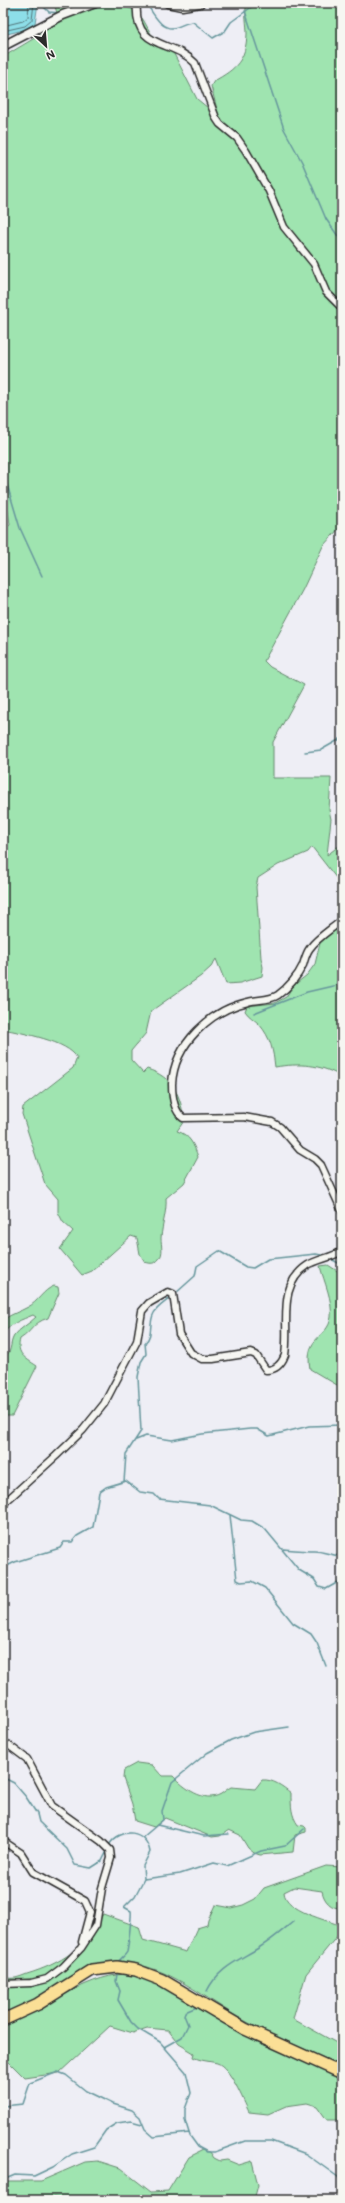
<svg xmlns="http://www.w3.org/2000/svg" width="345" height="2203" font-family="Mali,sans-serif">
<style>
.green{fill:#9fe4b0;stroke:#65886e}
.water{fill:#8ddee8;stroke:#66969c}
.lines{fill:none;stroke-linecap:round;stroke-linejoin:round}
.shore{stroke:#527377;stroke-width:1}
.stream{stroke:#66969c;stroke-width:1.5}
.street-casing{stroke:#2b2b2b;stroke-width:9}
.secondary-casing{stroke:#2b2b2b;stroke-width:11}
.highway-casing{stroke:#2b2b2b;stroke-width:14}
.street{stroke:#f6f6f2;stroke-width:6}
.secondary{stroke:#f6f6f2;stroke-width:8}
.highway{stroke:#fbdf96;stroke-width:11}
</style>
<rect width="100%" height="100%" fill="#eeeef5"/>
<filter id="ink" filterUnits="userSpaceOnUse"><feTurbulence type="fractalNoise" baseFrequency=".025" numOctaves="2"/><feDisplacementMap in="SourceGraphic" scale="8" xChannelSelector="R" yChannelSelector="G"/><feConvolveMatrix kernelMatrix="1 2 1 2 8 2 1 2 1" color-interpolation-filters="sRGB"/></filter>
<g filter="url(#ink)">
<path class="green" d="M54 3H115L137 11 144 21 151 34 173 52 197 99 219 117 211 86 214 81C236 69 246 60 247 34 247 23 244 14 247 3H342V525L323 546 303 589 264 661 270 667 304 685 273 742V778H331L329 810 331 819 327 855 339 846 342 849V891L337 879 312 847 308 852 278 865 258 878 256 887 261 958 263 967 262 976 240 983 226 984 216 959 211 967 201 976 151 1011 146 1033 131 1051V1060L143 1073 147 1069C173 1077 181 1095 184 1121L177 1131C190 1135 194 1145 198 1157L184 1183 166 1198C167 1212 162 1224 161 1238 161 1245 164 1253 159 1259 155 1264 151 1264 145 1262L140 1254 137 1238 131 1236 92 1271 82 1275 60 1249 73 1231 63 1222 58 1212V1199L45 1184 22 1114 23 1107 73 1068 77 1058C68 1041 22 1033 3 1029V530L10 525 6 498 3 490V57L43 33 59 20Z
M342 923V1077C321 1064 299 1063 275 1067 273 1050 271 1038 259 1024 254 1019 249 1017 245 1011L247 1006 275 1003 286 997 293 986 307 975 315 964 320 943Z
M328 1265 342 1274V1388L310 1369C304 1335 328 1339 331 1317 333 1300 324 1282 320 1266Z
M54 1286 58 1287 59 1293 48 1318C32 1323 33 1331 20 1339 16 1354 25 1358 37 1366L12 1416H4L3 1420V1358C13 1353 9 1344 14 1336 20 1328 29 1324 36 1317L33 1315C21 1320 11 1323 3 1334V1320C11 1314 19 1312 28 1307 38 1302 43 1290 54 1286Z
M137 1763 152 1765 162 1776H173C183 1787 204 1804 221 1794 224 1792 227 1789 231 1787L255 1789 262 1780C273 1779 282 1786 291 1793 291 1806 291 1815 298 1825L304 1826 306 1828V1832L295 1835 293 1852 260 1855 254 1853 248 1848 240 1835 229 1830 220 1836 212 1837 165 1818 154 1827 135 1821 132 1804 123 1778 124 1770Z
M326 1866 342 1867V1908C331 1909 324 1901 322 1891L294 1887 284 1892C285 1911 327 1920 342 1926V1930L306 1974 293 2019 342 2046V2066C310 2051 276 2038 245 2021 206 2000 168 1964 122 1963L44 1994 9 2012 5 2013 4 2010 3 1994 5 1986H3V1976C11 1981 19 1977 27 1974 60 1964 88 1947 103 1914L139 1927 143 1940 186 1952 197 1928 207 1925 208 1920 215 1905 231 1908 243 1905 255 1899 264 1888Z
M126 1974 152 1979 260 2040 342 2079V2120H327L317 2106 307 2103 286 2106 268 2114 249 2112C243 2100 230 2067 217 2063 209 2061 201 2061 193 2057L194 2053 179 2044 168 2030 147 2028 133 2033 110 2026 59 2073 25 2078 3 2056V2024C45 2012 81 1976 126 1974Z
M203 2150 210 2152 214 2158 220 2161 227 2160 239 2165 252 2161 258 2185 254 2200H73L54 2197 39 2200H3V2181H41L85 2162 98 2161 120 2168 151 2192 168 2191 189 2157Z"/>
<path class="water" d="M3 3H38L35 23 27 29 3 35Z"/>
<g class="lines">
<path class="shore" d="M3 26 23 21 28 17 29 3
M3 31 25 26 32 20 34 3"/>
<path class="stream" d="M40 3 49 12 60 13
M146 3C153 13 162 33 177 27 183 25 187 22 193 22L213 38 225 31 231 22 257 3
M245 11 284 129 302 162 326 219 342 242
M79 13 112 3
M3 471 20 528 42 576
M305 752 321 750 342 738
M254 1013 307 992 337 985 342 976
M331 1259 342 1265
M176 1293 195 1276 197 1266 219 1251 246 1267 253 1268 268 1259 316 1254 326 1256
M136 1440 146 1436 172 1440 202 1434 250 1429H257L269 1436 309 1426 342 1425
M124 1482 126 1454 141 1431 138 1377 141 1362 146 1354 145 1343C154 1334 148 1324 154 1313 158 1306 166 1302 171 1297
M230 1515 237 1580 241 1582 252 1581 265 1588 293 1623 311 1634 317 1643 326 1666
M283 1549C294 1550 304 1551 314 1551 324 1551 332 1556 342 1556
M3 1568 15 1562 60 1548 64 1542H72L77 1536 93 1527 99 1492 106 1487 126 1481 140 1492 154 1494 159 1499 210 1505 241 1520 252 1521 265 1529 299 1570 314 1579 319 1587 326 1589 342 1580
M3 1775 6 1779 14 1783 26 1797 37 1814 39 1822 67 1849 75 1865 91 1868 102 1861 107 1851
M157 1825 204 1836 229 1834
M143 1837 163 1820 162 1811 172 1782 207 1753 231 1740 254 1732 289 1727
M109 1845C121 1827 146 1829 150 1852L143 1866 144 1879
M118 1962C121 1958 125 1956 127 1952 128 1948 132 1914 131 1911L124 1907 135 1896 144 1879 180 1874 214 1863 227 1866 261 1851 285 1846 304 1829
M117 1974 116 1981 120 1991 118 2000 131 2022 138 2029 160 2042 186 2072 191 2093 185 2109V2120L190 2136 198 2147 207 2152H215L245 2141H271L306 2154 338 2177 342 2183
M207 1991C219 1967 238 1961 260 1947 272 1940 283 1930 294 1921
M164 2047 182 2037 188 2025 184 2015 185 2012 197 2007
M3 2106 23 2104 30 2083 58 2072 66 2075 86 2091 113 2104 132 2110 140 2117 145 2129 154 2137 189 2133
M3 2180 15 2175 34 2176 53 2167 72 2154 94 2147 106 2130 117 2123 131 2121 142 2124"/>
<defs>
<path id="street" d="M137 3C133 51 173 39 195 63L216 118 220 124 237 138 246 151 269 191 284 227 314 264 326 292 342 308
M342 920C332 929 318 937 310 948 306 953 305 959 303 965 298 976 288 988 278 995 269 1001 258 999 248 1002 211 1010 174 1044 172 1084 172 1095 173 1110 183 1118L244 1117 272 1122 280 1127 300 1150 315 1159 321 1165 342 1211
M3 1504 56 1456 83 1430 104 1404 137 1341 142 1311 149 1303 168 1292 173 1294 179 1334 191 1353 202 1359H213L251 1353 256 1355 266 1370C276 1370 282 1363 285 1355 290 1323 276 1286 308 1265 318 1259 331 1258 342 1251
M3 1741 27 1759 52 1806 101 1841 110 1850 111 1858 102 1888 96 1925 81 1948 63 1967 47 1979 31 1983 3 1984
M3 1841 21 1853 33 1872 85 1901 90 1912 82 1942"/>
<path id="secondary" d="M168 3 182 6 200 3
M3 46 63 15 95 3"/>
<path id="highway" d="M3 2020 38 2004 92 1970 117 1967 136 1970 162 1980 245 2029 342 2073"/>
</defs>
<use href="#street" class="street-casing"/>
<use href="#secondary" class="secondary-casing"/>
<use href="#highway" class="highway-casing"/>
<use href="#street" class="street"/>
<use href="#secondary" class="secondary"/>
<use href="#highway" class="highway"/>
</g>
</g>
<rect width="345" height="2203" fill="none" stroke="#f6f6f2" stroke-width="16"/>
<rect x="8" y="8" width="329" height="2187" fill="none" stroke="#2b2b2b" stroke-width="1.5" filter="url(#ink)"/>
<g transform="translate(46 46) rotate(154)" stroke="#f6f6f2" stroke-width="3" paint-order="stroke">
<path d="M0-3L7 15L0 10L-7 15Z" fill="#2b2b2b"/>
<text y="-6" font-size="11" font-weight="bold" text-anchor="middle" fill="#2b2b2b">N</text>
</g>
</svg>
